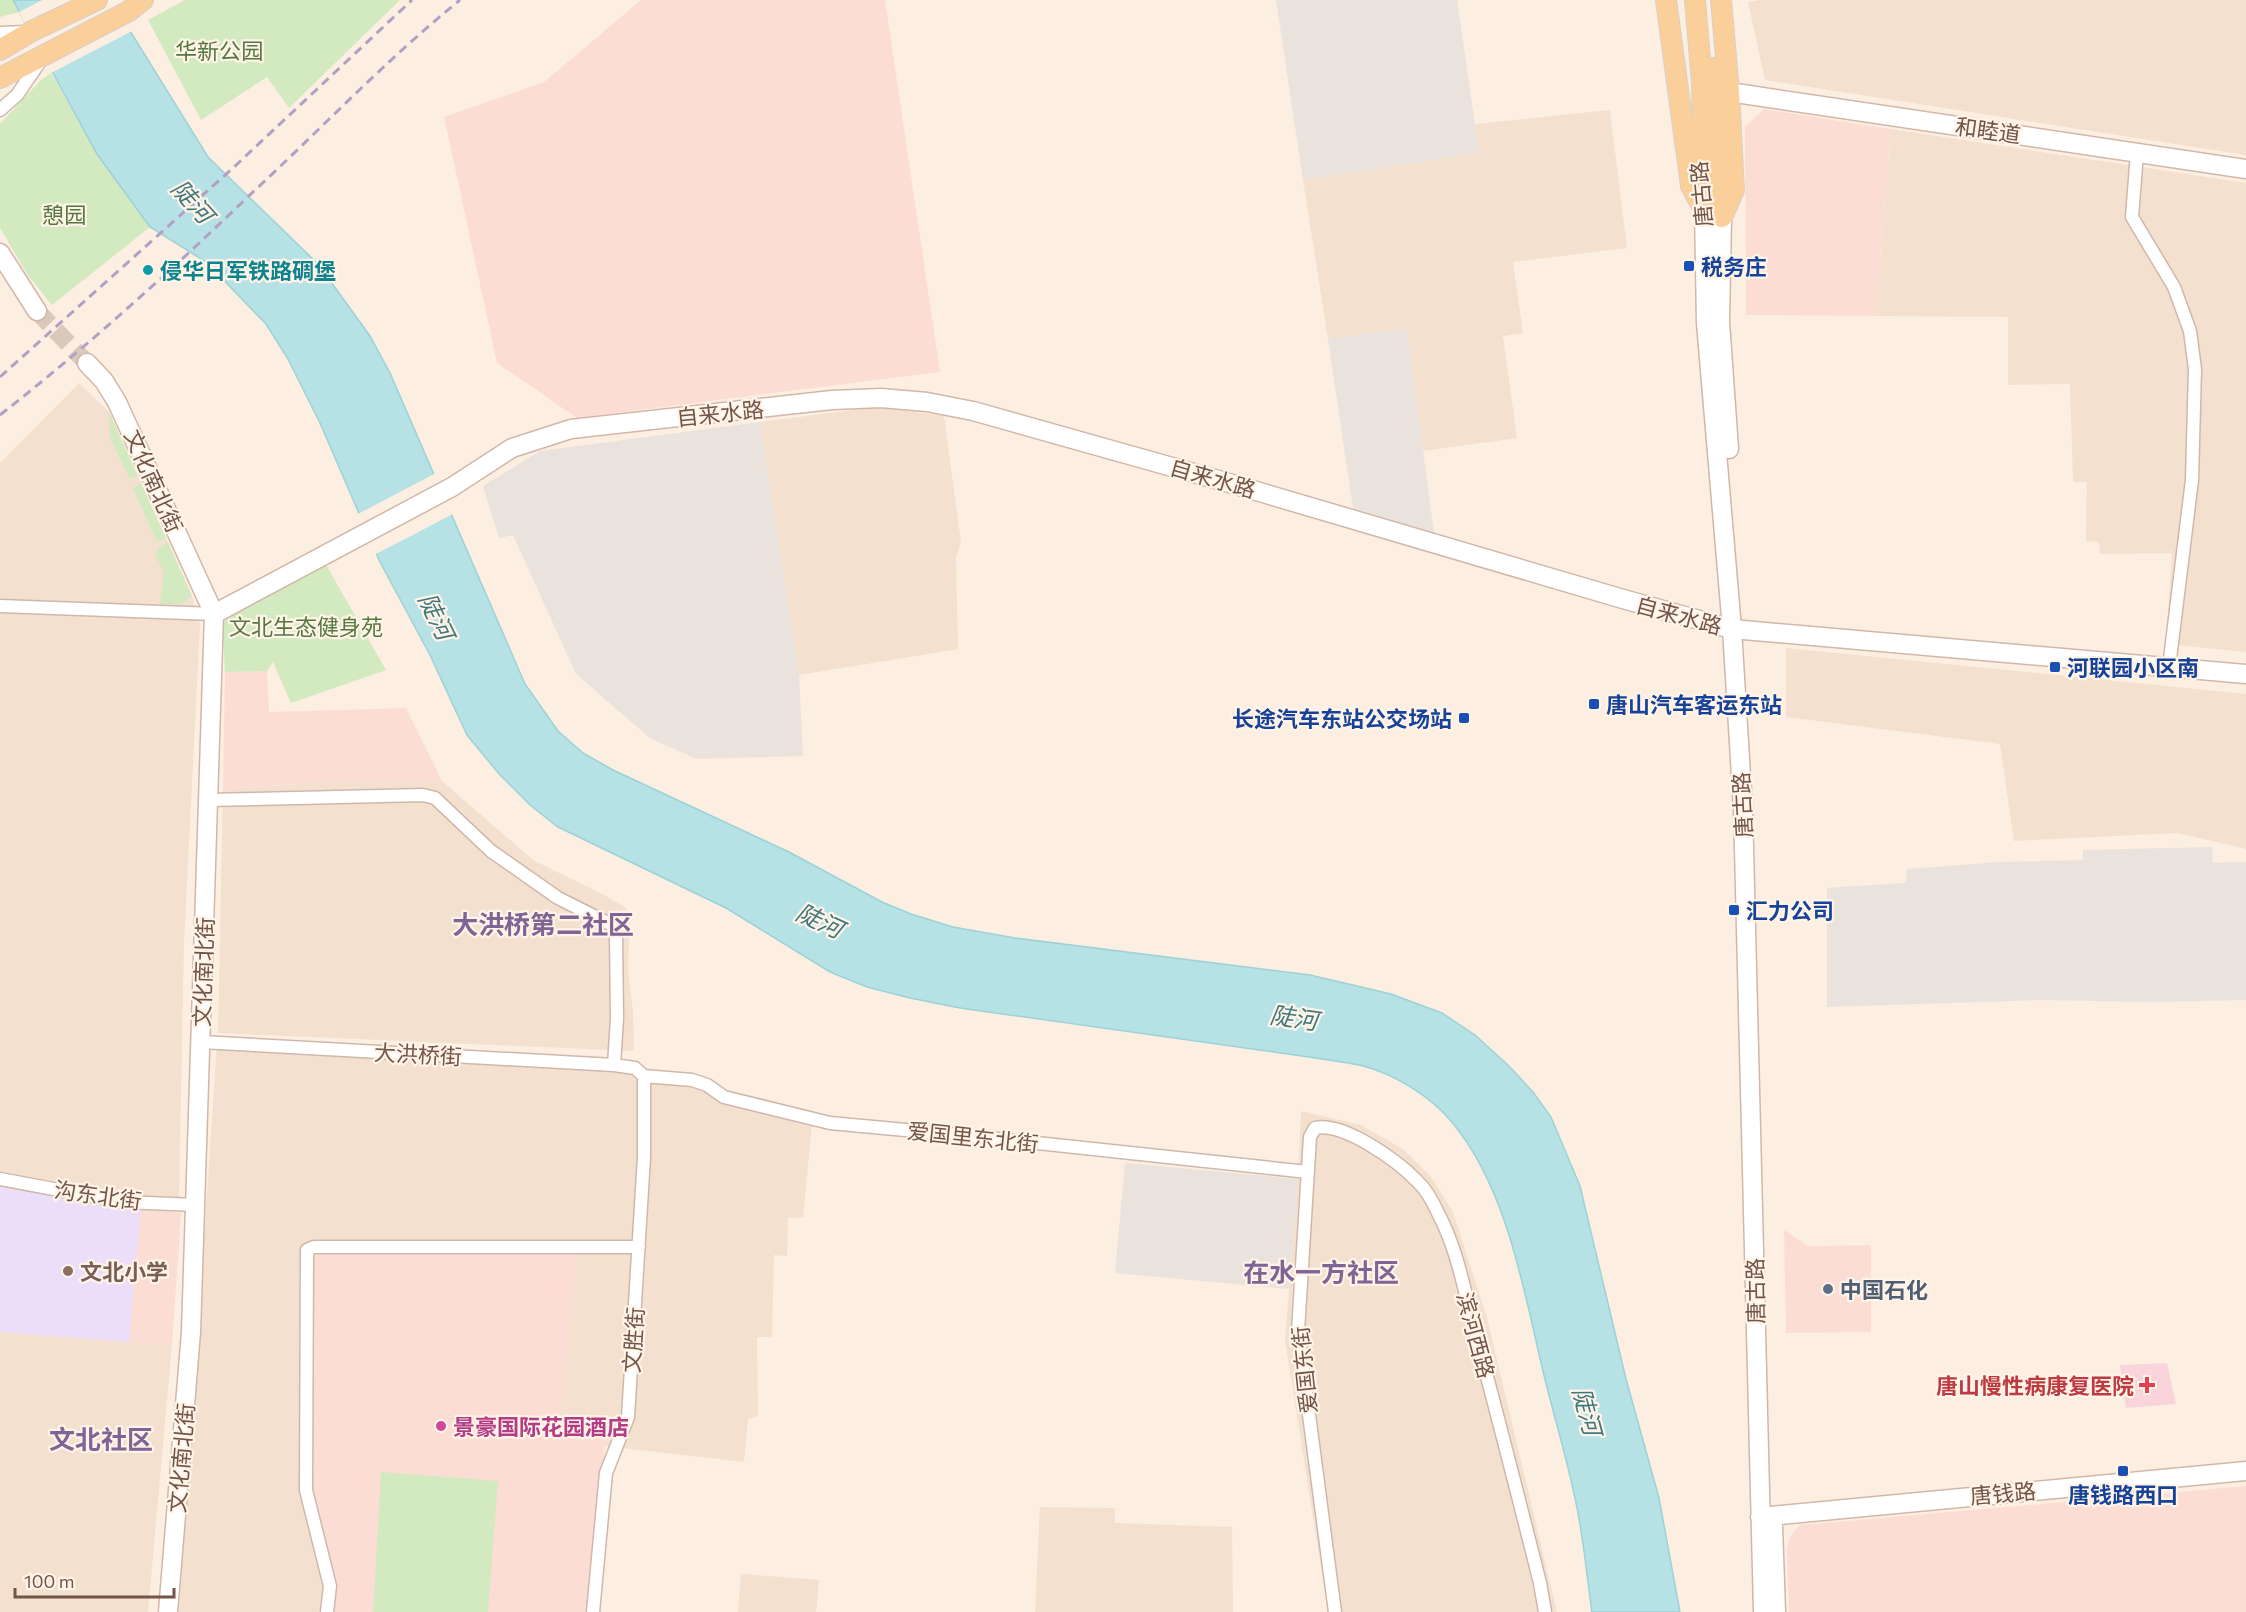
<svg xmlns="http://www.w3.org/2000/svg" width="2246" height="1612" font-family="Commissioner,'Noto Sans SC',sans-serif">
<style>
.residential{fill:#f3e0cf}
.commercial{fill:#fcddd4}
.industrial{fill:#eae2dc}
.education{fill:#ecdef8}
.medical{fill:#fad4db}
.green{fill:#d3e9c0}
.water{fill:#b6e1e5;stroke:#9cd2d6;stroke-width:1.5}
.pier{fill:#fcefe1}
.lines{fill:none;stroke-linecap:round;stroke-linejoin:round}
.secondary-tunnel{stroke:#dac8bb;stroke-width:18;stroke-dasharray:18 9;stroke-linecap:butt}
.street-casing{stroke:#cfb8ab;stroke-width:15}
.secondary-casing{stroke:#d2b7a8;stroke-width:21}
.primary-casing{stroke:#d8cfcc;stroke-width:22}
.street{stroke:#fff;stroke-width:12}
.secondary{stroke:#fff;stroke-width:18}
.primary{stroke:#facf99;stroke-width:20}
.rail{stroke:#b1a0c4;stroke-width:3;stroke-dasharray:9 6;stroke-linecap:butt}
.transit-dot{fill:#1a4fb4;stroke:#fff4e7;stroke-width:2}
.culture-dot{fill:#0f9aa8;stroke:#fff4e7;stroke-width:2}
.education-dot{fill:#8d6e63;stroke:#fff4e7;stroke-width:2}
.service-dot{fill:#5c6f8a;stroke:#fff4e7;stroke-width:2}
.health-dot{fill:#e0444e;stroke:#fff4e7;stroke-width:2}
.hotel-dot{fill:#d1479c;stroke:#fff4e7;stroke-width:2}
.labels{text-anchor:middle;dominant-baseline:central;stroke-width:4.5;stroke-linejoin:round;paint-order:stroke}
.park-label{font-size:22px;fill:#557841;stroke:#fff4e7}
.street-label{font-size:22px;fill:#725448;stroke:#fff4e7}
.transit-label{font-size:22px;font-weight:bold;fill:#164399;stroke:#fff4e7;text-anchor:start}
.culture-label{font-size:22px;font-weight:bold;fill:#0d838f;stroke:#fff4e7;text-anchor:start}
.education-label{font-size:22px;font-weight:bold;fill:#785e54;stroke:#fff4e7;text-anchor:start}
.service-label{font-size:22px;font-weight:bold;fill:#4e5e75;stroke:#fff4e7;text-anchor:start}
.health-label{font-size:22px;font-weight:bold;fill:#be3a42;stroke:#fff4e7;text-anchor:end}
.hotel-label{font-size:22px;font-weight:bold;fill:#b23c85;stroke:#fff4e7;text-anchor:start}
.water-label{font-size:24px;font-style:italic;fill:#3f797f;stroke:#fff4e7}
.quarter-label{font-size:26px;font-weight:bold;fill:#816496;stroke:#fff4e7}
</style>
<rect width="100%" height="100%" fill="#fcefe1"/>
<path class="residential" d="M1760 0H2246V155L1765 80 1748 2Z
M1610 110 1627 248 1513 262 1523 333 1503 336 1517 438 1423 451 1407 329 1328 339 1303 180 1479 153 1475 124Z
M1891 129 2246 183V652L2166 644 2172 553 2100 554 2099 542 2086 541 2087 482H2073L2070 384 2008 385V317L1875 316Z
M79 383 109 412 192 596 200 624 184 942 179 1202 91 1192 0 1173V463Z
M876 407 944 416 961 542 956 558 958 649 799 675 760 422Z
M1786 648 2246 694V849L2178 833 2014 841 2000 744 1786 717Z
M442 781 533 860 604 895 625 907 630 917 628 969 633 1011 634 1051 218 1033 223 789 328 782Z
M217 1044 591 1061 645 1074 812 1124 803 1217 788 1218 787 1256 774 1255 772 1337H757L758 1416 748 1419 744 1462 605 1446 607 1428 560 1424 303 1244 298 1465 317 1544 329 1612H179Z
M1301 1111 1361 1125 1403 1149 1432 1178 1453 1212 1487 1318 1557 1612H1328L1285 1340 1299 1162Z
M0 1332 172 1345 148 1612H0Z
M1040 1507 1115 1508V1523L1232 1527 1233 1612H1035Z
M741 1574 819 1580 816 1612H738Z"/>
<path class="commercial" d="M641 0H885L940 372 577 418 497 363 444 117 544 82Z
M1764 109 1891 129 1875 316 1746 315 1745 127Z
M267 671 269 712 406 708 442 781 328 782 223 789 225 672Z
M141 1209 181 1213 172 1345 129 1342Z
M1784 1230 1808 1246 1871 1245V1332L1786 1333Z
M303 1244 577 1245 560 1423 607 1428 589 1612H329L327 1588 303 1495 298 1465Z
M2246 1486V1612H1789L1787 1548 1791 1535 1800 1525Z"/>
<path class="industrial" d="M1276 0H1457L1479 153 1303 180Z
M1407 328 1423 451 1434 533 1353 508 1328 339Z
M760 422 799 675 803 756 696 759 650 738 576 674 513 535 499 538 483 486 540 451Z
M2212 847 2213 863 2246 862V1000L2150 1002 2041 1000 1827 1007V888L1906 883 1907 869 2001 862 2083 860V850Z
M1125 1163 1298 1179 1289 1289 1115 1273Z"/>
<path class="education" d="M0 1187 141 1209 129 1342 0 1332Z"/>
<path class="medical" d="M2167 1363 2176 1404 2126 1408 2120 1365Z"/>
<path class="green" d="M0 0H13L19 12 0 17Z
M185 0H400L289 108 267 77 201 120 148 20Z
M51 73 97 154 150 227 52 305 27 274 0 228V124L40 81Z
M109 412 138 476 130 479 110 438Z
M141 484 166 538 157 542 133 488Z
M168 542 192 596 182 604H160L164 571 156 557 157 549Z
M324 561 386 670 291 703 273 662 267 671 225 672 222 616Z
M381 1472 498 1481 488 1612H373Z"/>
<path class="water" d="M13 0H111L208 157 318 264 370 336 390 373 525 684 558 731 583 753 613 770 789 852 882 902 911 914 953 927 1015 938 1310 975 1391 994 1442 1013 1475 1035 1509 1066 1533 1092 1551 1117 1580 1186 1626 1379 1659 1498 1680 1612H1592C1587 1578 1584 1542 1577 1508 1568 1461 1553 1414 1542 1367 1523 1286 1506 1186 1451 1121 1430 1096 1394 1074 1363 1066 1345 1062 1327 1060 1309 1057L960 1008 910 998 867 987 830 972 726 908 558 827 530 805 500 775 467 735 430 655 380 562 320 423 288 359 266 324 206 262 150 227 97 154Z"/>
<path class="pier" d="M42 0H115L134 30 51 73 19 12Z
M436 473 453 514 374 555 356 515Z"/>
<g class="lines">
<path class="secondary-tunnel" d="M37 311 87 363"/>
<defs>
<path id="street" d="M0 33 25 32
M0 110 17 95 41 60
M2137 153 2132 217 2174 287 2190 331 2195 369 2192 480 2169 667
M0 606 214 614
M208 800 423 795 435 798 491 851 558 898 612 925 616 935 617 1018 614 1065
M201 1042 614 1065 635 1068 644 1076V1157L628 1417 606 1473 593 1612
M644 1076 692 1080 707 1085 724 1097 830 1123 981 1137 1308 1172
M0 1179 123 1202 196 1205
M327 1612 330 1586 306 1490 307 1250 314 1247H639
M1335 1612 1298 1331 1310 1137 1315 1128C1344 1122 1398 1161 1417 1181 1426 1189 1434 1204 1439 1215 1458 1251 1465 1294 1475 1332 1498 1416 1519 1500 1540 1583L1545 1612"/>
<path id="secondary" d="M1729 92 2246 169
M1704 210 1706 323 1732 629 1743 808 1763 1612
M1722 217 1720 322 1729 449
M0 253 37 311
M87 363 104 381 117 402 214 614 191 1332 168 1612
M214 614 452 487 512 448 571 429 832 400 881 398 927 402 973 411 1229 483 1623 599 1732 629 2246 674
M1760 1517 2246 1471
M1773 1526 1776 1612"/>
<path id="primary" d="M1666 0 1691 186 1704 210
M1695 0 1702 83 1704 198
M1721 0 1729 92 1734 190 1722 217
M0 50 32 31 97 0
M1714 68 1721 216
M0 78 129 11 143 0"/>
</defs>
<use href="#street" class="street-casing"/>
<use href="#secondary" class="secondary-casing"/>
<use href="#primary" class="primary-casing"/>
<use href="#street" class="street"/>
<use href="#secondary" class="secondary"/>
<use href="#primary" class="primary"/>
<path class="rail" d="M0 377 233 168 412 0
M0 415C88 346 172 270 253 192 322 128 387 59 460 0"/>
</g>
<g class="transit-dot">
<rect x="1683" y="260" width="12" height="12" rx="3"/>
<rect x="2049" y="661" width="12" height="12" rx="3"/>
<rect x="1588" y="698" width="12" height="12" rx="3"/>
<rect x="1458" y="712" width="12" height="12" rx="3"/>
<rect x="1728" y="904" width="12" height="12" rx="3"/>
<rect x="2117" y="1465" width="12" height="12" rx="3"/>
</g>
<circle class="culture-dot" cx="148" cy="270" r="6"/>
<circle class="education-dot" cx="68" cy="1271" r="6"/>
<circle class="service-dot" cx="1828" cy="1289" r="6"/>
<path class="health-dot" d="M2144 1376h6v6h6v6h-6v6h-6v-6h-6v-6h6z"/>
<circle class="hotel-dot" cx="441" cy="1426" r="6"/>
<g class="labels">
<g class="park-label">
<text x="219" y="50">华新公园</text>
<text x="64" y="214">憩园</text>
<text x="306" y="626">文北生态健身苑</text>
</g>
<g class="street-label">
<text transform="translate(1988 130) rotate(8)">和睦道</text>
<text transform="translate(1701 194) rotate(-95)">唐古路</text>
<text transform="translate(720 413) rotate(-6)">自来水路</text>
<text transform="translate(1213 478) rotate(16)">自来水路</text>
<text transform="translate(154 481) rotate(66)">文化南北街</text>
<text transform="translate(1679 615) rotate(15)">自来水路</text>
<text transform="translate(1742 805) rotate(-93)">唐古路</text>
<text transform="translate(203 972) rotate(-88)">文化南北街</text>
<text transform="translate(418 1054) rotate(3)">大洪桥街</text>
<text transform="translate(973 1137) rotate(6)">爱国里东北街</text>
<text transform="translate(98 1195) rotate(8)">沟东北街</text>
<text transform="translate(1755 1291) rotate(-91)">唐古路</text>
<text transform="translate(1476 1335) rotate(75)">滨河西路</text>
<text transform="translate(633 1340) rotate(-86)">文胜街</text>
<text transform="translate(1304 1370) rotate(-96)">爱国东街</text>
<text transform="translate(181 1458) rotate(-85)">文化南北街</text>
<text transform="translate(2003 1493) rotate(-5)">唐钱路</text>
</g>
<g class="transit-label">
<text x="1701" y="266">税务庄</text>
<text x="2067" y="667">河联园小区南</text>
<text x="1606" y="704">唐山汽车客运东站</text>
<text x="1452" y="718" text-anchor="end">长途汽车东站公交场站</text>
<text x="1746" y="910">汇力公司</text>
<text x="2123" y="1494" text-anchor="middle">唐钱路西口</text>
</g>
<g class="culture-label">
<text x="160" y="270">侵华日军铁路碉堡</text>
</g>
<g class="education-label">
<text x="80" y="1271">文北小学</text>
</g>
<g class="service-label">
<text x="1840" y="1289">中国石化</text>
</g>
<g class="health-label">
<text x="2134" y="1385">唐山慢性病康复医院</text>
</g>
<g class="hotel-label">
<text x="453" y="1426">景豪国际花园酒店</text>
</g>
<g class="water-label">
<text transform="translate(193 201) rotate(48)">陡河</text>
<text transform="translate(437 616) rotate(64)">陡河</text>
<text transform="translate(820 920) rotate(25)">陡河</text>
<text transform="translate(1294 1017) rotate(8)">陡河</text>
<text transform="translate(1588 1411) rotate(75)">陡河</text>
</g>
<g class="quarter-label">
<text x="543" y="923">大洪桥第二社区</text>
<text x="1321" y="1271">在水一方社区</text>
<text x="101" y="1438">文北社区</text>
</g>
</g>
<path d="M15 1588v9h159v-9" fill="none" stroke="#725448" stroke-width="3"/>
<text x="24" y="1588" font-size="18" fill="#725448" stroke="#fff4e7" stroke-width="4.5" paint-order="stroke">100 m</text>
</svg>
